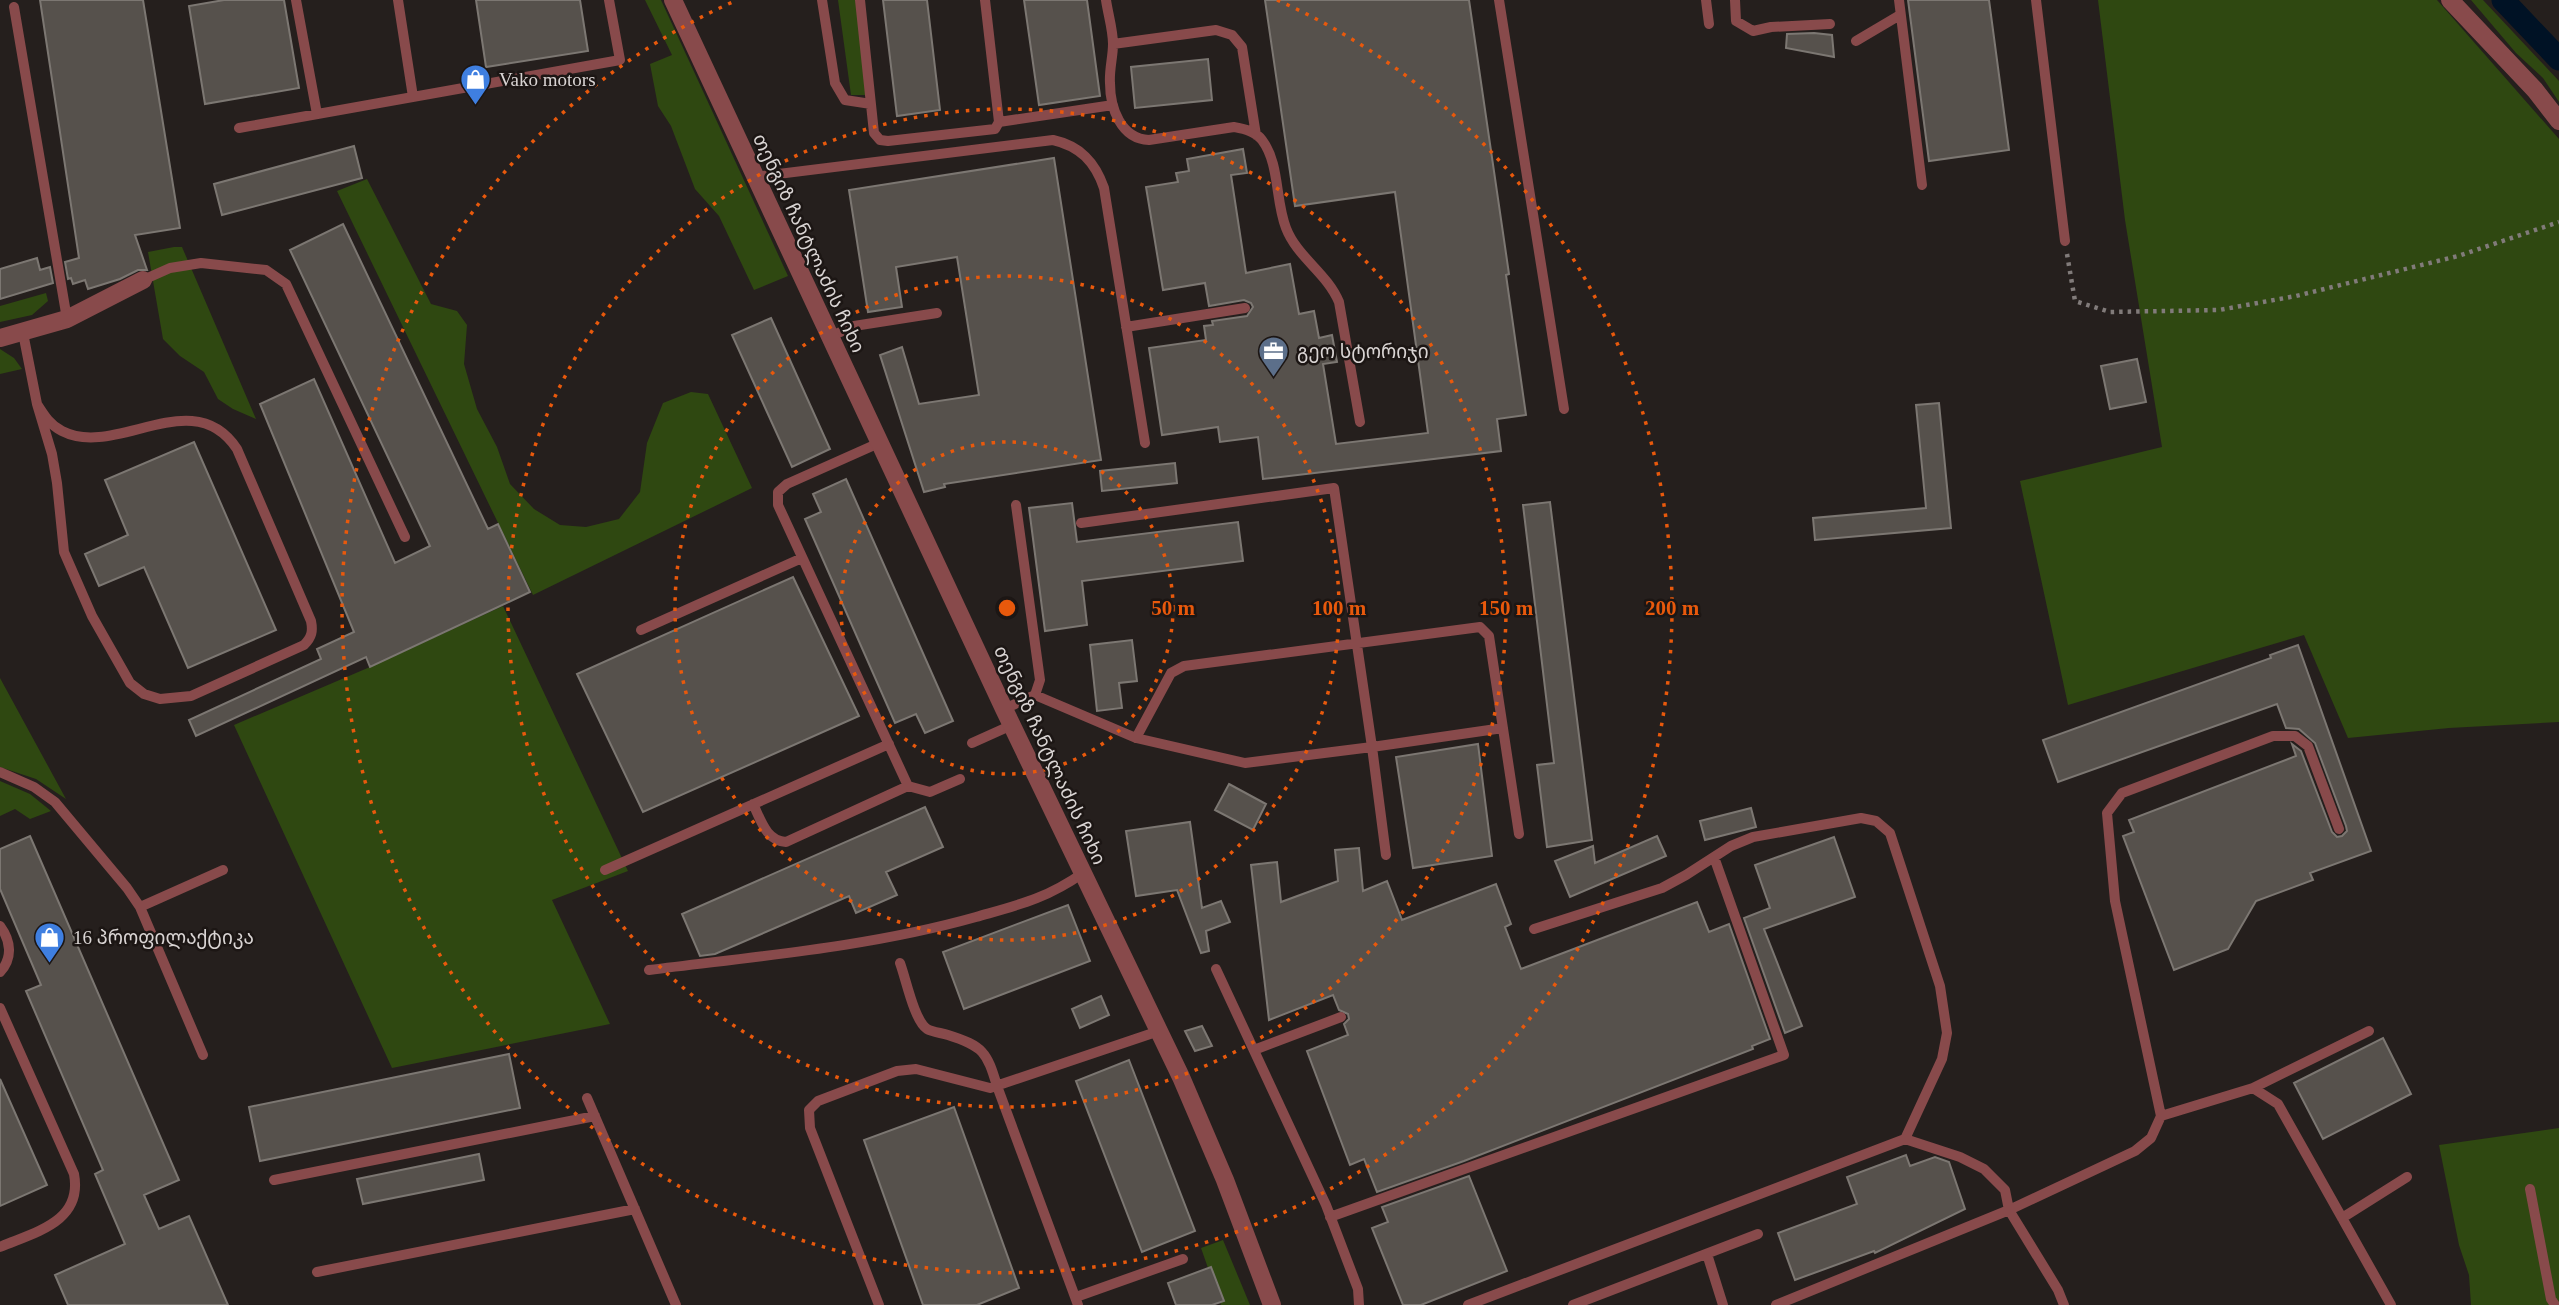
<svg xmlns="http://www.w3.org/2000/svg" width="2559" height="1305" font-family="'Times New Roman','Noto Sans Georgian',serif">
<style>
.green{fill:#2f4811}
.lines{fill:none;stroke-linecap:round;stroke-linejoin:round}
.canal{stroke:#001225;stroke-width:23}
.building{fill:#56514c;stroke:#7c7772;stroke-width:2}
.path{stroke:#817b7a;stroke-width:4.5;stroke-dasharray:3.5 5;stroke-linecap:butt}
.lane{stroke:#884a4b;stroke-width:10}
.street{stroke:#884a4b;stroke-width:18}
.ring{fill:none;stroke:#e8590c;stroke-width:3.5;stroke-dasharray:3.5 7}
.labels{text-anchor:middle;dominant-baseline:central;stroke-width:5;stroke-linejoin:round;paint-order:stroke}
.poi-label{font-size:19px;fill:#d9d4d3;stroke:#1c1614;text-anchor:start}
.street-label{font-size:19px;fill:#d9d4d3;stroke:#1c1614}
.centre{fill:#e8590c;stroke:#1c1614;stroke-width:3.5}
.ring-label{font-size:21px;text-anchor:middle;font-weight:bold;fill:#e8590c;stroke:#1c1614;stroke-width:5;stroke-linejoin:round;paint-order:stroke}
</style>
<rect width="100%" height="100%" fill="#251f1d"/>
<path class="green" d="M645 0H661L788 276 754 290 719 216 695 189 671 126 658 106 650 64 672 55Z
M838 0H860L872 95H851Z
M2098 0H2437L2559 139V722L2449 728 2348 738 2304 635 2068 705 2020 481 2162 447 2125 220Z
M2471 0H2483L2559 81V102L2543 78 2516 53Z
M367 179 431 304 457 311 467 325 464 364 477 409 497 447 510 484 534 509 560 525 586 527 619 519 640 492 647 443 663 403 691 392 708 394 752 488 533 595 337 191Z
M174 247H182L256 419 233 409 218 399 204 372 180 356 163 339 148 252Z
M46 293 48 301 32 315 0 322V306Z
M0 349 14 358 22 369 0 374Z
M503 606 628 871 552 900 610 1024 392 1068 234 725 370 667Z
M0 678 66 799 36 779 0 767Z
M0 781 30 794 51 811 30 819 15 809 0 816Z
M2559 1128V1305H2471L2469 1275 2459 1245 2439 1145Z
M1223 1240 1250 1305H1221L1201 1248Z"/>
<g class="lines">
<path class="canal" d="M2503 0 2559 59"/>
</g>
<path class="building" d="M40 0H143L180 228 135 235 147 270H138L120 279 88 289 85 280 73 284 71 278 68 279 65 262 79 258Z
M224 0H284L299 88 205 104 189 6Z
M476 0H580L588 51 486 67Z
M883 0H927L940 110 897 116Z
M1024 0H1087L1100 96 1039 105Z
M1265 0H1469L1509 274 1506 275 1526 415 1497 419 1501 451 1263 479 1258 437 1220 442 1218 427 1162 435 1149 348 1206 340 1204 326 1213 325 1212 321 1247 316 1253 307 1251 303 1244 300 1209 306 1205 283 1163 290 1146 187 1178 182 1176 173 1189 171 1187 159 1243 149 1247 173 1231 175 1246 273 1290 264 1299 314 1314 311 1319 338 1332 335 1337 362 1323 364 1336 444 1428 433 1395 192 1295 206Z
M1908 0H1989L2009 150 1929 161Z
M1814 33 1832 35 1834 57 1786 48 1787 34Z
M1208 59 1212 100 1135 108 1131 67Z
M354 146 362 178 222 215 214 184Z
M1054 158 1101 460 944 484 945 487 924 492 880 355 902 347 919 404 979 395 957 257 896 267 902 307 868 312 849 190Z
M343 224 488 529 498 524 530 592 370 667 366 657 196 736 189 720 321 659 317 649 354 632 260 404 314 379 395 563 430 546 290 250Z
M37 258 40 270 50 267 53 283 0 299V269Z
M771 318 830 449 792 467 732 335Z
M2137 359 2146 402 2110 409 2101 366Z
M1939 403 1951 528 1815 540 1813 518 1926 508 1916 405Z
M194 442 276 630 188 668 144 567 99 586 85 554 128 535 105 480Z
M1175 463 1177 483 1102 491 1100 471Z
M846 479 953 721 925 733 916 714 895 723 805 519 821 512 813 494Z
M1550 502 1592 840 1547 847 1537 765 1554 763 1523 505Z
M1072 503 1077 542 1238 522 1243 561 1082 581 1087 625 1045 631 1029 508Z
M793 577 859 716 643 812 577 674Z
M1132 640 1137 681 1119 683 1122 708 1097 711 1090 645Z
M2298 645 2371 851 2310 873 2313 880 2256 901 2228 949 2174 970 2123 836 2134 832 2129 820 2296 756 2292 744 2301 751 2332 832 2337 837 2342 836 2347 831 2346 826 2315 743 2299 729 2286 728 2277 704 2058 782 2043 740 2271 658 2270 655Z
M1478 744 1492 856 1413 868 1396 757Z
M1229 784 1266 804 1253 830 1215 810Z
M925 807 943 847 886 872 897 895 856 913 849 896 715 954 700 956 682 914Z
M1751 808 1756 827 1705 840 1700 821Z
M1190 822 1202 908 1221 901 1230 922 1206 931 1209 951 1201 953 1177 890 1136 896 1126 831Z
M30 836 179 1180 144 1195 159 1229 189 1216 228 1305H68L55 1275 125 1244 95 1174 103 1170 26 991 41 985 0 889V849Z
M1657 836 1666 856 1570 897 1555 861 1593 846 1595 863Z
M1834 837 1855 897 1764 929 1802 1026 1785 1033 1744 918 1770 908 1755 865Z
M1359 848 1363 891 1387 881 1402 920 1496 884 1511 924 1505 927 1521 969 1697 902 1709 932 1729 924 1770 1039 1752 1046 1753 1049 1464 1161 1377 1192 1364 1159 1350 1165 1307 1051 1348 1035 1344 1024 1349 1019 1348 1014 1339 1010 1333 995 1269 1020 1251 865 1277 862 1281 902 1338 881 1335 850Z
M1068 905 1090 961 964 1009 943 952Z
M1101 996 1109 1015 1080 1028 1072 1009Z
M1202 1026 1212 1046 1195 1051 1185 1031Z
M2383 1038 2411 1094 2323 1139 2294 1083Z
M509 1054 520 1108 260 1161 249 1107Z
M1129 1060 1195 1231 1142 1252 1076 1081Z
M0 1079 47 1185 0 1206Z
M954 1107 1019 1288 977 1305H923L864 1140Z
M479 1154 484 1180 363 1204 357 1179Z
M1906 1155 1910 1166 1935 1157 1949 1162 1965 1209 1875 1253 1874 1251 1795 1280 1778 1233 1857 1204 1847 1177Z
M1469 1176 1507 1271 1421 1305H1403L1372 1228 1388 1222 1382 1207Z
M1211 1267 1224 1301 1212 1305H1176L1168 1283Z"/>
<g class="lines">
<path class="path" d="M2067 254 2075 301 2110 312 2219 310 2296 296 2458 256 2559 222"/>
<path class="lane" d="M296 0 317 114
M398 0 413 97
M822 0 835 83 845 100 871 104
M860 0 874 133 880 140 888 141 995 129 999 122 985 0
M1106 0C1108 14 1113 30 1113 44 1113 57 1109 70 1110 83 1110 108 1121 139 1149 140L1234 127C1244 129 1255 131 1262 140 1280 164 1275 200 1286 228 1297 257 1327 273 1339 302L1360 422
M1499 0 1564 409
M1706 0 1709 24
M1735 0 1736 21 1753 31 1771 27 1830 24
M1899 0 1922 185
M2036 0 2065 241
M14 7 67 319
M1856 41 1900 15
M1113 44 1216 30 1232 35 1242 47 1256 135
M999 122 1113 105
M239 128 620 60 609 0
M754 177 1053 140C1080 146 1095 162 1104 188L1145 443
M143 280 170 268 201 263 266 270 286 284 405 537
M1126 327 1245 308
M23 333 37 404
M829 337 854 326 937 313
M37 404C44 415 50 425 62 431 116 459 193 382 237 449L311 621C313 631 312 637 304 645L191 696 160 699 144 694 130 683 92 616 64 552 57 483 52 454Z
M879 443 787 484 778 492V505L908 786
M641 630 802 558
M1035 695 1136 738 1245 763 1372 747 1334 488 1081 523
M1004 709 1035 695 1040 680 1016 505
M1136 738 1171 673 1184 666 1480 627 1489 636 1519 834
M972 743 1012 725
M0 772 34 787 55 802 127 888 140 907 203 1055
M753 804C761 820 766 841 786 842L908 786 930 792 960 779
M1386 855 1372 747 1503 728
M605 870 889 744
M140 907 223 870
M0 926C11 941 13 958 0 972
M900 963C906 979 914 1020 927 1029 932 1032 942 1033 948 1035 983 1046 987 1052 997 1086L1078 1305
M1216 969 1326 1205 1358 1289 1359 1305
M649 970C759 956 869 947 976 917 1018 905 1046 899 1083 873
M0 1008 74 1174C83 1222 35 1232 0 1247
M1254 1050 1341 1017
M2253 1088 2369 1031
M587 1098 676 1305
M2161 1116 2253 1088 2278 1104 2391 1305
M1905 1139 1960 1157 1984 1169 2005 1190 2009 1210 2058 1290 2064 1305
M274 1180 595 1116
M2530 1189 2551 1299 2555 1305
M1330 1217 1784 1055 1714 857
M2342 1218 2407 1177
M1707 1254 1723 1305
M317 1272 635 1209
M1076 1297 1183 1259
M879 1305 810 1128 809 1110 818 1101 897 1071 916 1069 990 1088 1159 1031
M1468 1305 1905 1139 1942 1059 1947 1033 1940 986 1890 833 1876 821 1861 818 1753 837 1731 846 1686 875 1662 888 1534 929
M1573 1305 1758 1234
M1776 1305 2009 1210 2135 1151 2151 1138 2161 1116 2115 901 2107 813 2122 793 2273 736H2295L2308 746 2339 829"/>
<path class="street" d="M673 0 1004 709 1181 1077 1225 1180 1272 1305
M2450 0 2535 90 2559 121
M0 338 67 319 143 280"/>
</g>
<g class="ring">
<circle cx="1007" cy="608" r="166"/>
<circle cx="1007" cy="608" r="332"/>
<circle cx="1007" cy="608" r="499"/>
<path d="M1277 0A665 665 0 1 1 737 0"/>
</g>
<defs>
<symbol id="shop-pin" viewBox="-11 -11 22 30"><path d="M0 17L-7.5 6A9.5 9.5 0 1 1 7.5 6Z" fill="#3f7fe0" stroke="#1c1614"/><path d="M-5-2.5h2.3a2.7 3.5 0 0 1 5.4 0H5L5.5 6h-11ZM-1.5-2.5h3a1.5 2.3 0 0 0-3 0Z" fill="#fff"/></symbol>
<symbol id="office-pin" viewBox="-11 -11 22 30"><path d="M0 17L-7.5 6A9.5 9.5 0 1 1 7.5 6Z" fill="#5c6f8a" stroke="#1c1614"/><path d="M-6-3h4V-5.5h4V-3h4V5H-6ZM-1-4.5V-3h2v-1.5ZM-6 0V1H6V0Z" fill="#fff"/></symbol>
</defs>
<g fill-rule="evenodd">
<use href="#shop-pin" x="458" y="62" width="35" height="47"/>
<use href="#office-pin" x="1256" y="334" width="35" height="47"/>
<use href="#shop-pin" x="32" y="920" width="35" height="47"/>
</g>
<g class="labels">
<g class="poi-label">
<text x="499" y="79">Vako motors</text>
<text x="1297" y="351">გეო სტორიჯი</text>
<text x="73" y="937">16 პროფილაქტიკა</text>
</g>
<g class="street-label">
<text transform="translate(809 243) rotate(65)">თენგიზ ჩანტლაძის ჩიხი</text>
<text transform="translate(1050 755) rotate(65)">თენგიზ ჩანტლაძის ჩიხი</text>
</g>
</g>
<circle cx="1007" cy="608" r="10" class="centre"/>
<g class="ring-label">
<text x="1173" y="615">50 m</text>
<text x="1339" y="615">100 m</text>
<text x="1506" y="615">150 m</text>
<text x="1672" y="615">200 m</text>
</g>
</svg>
